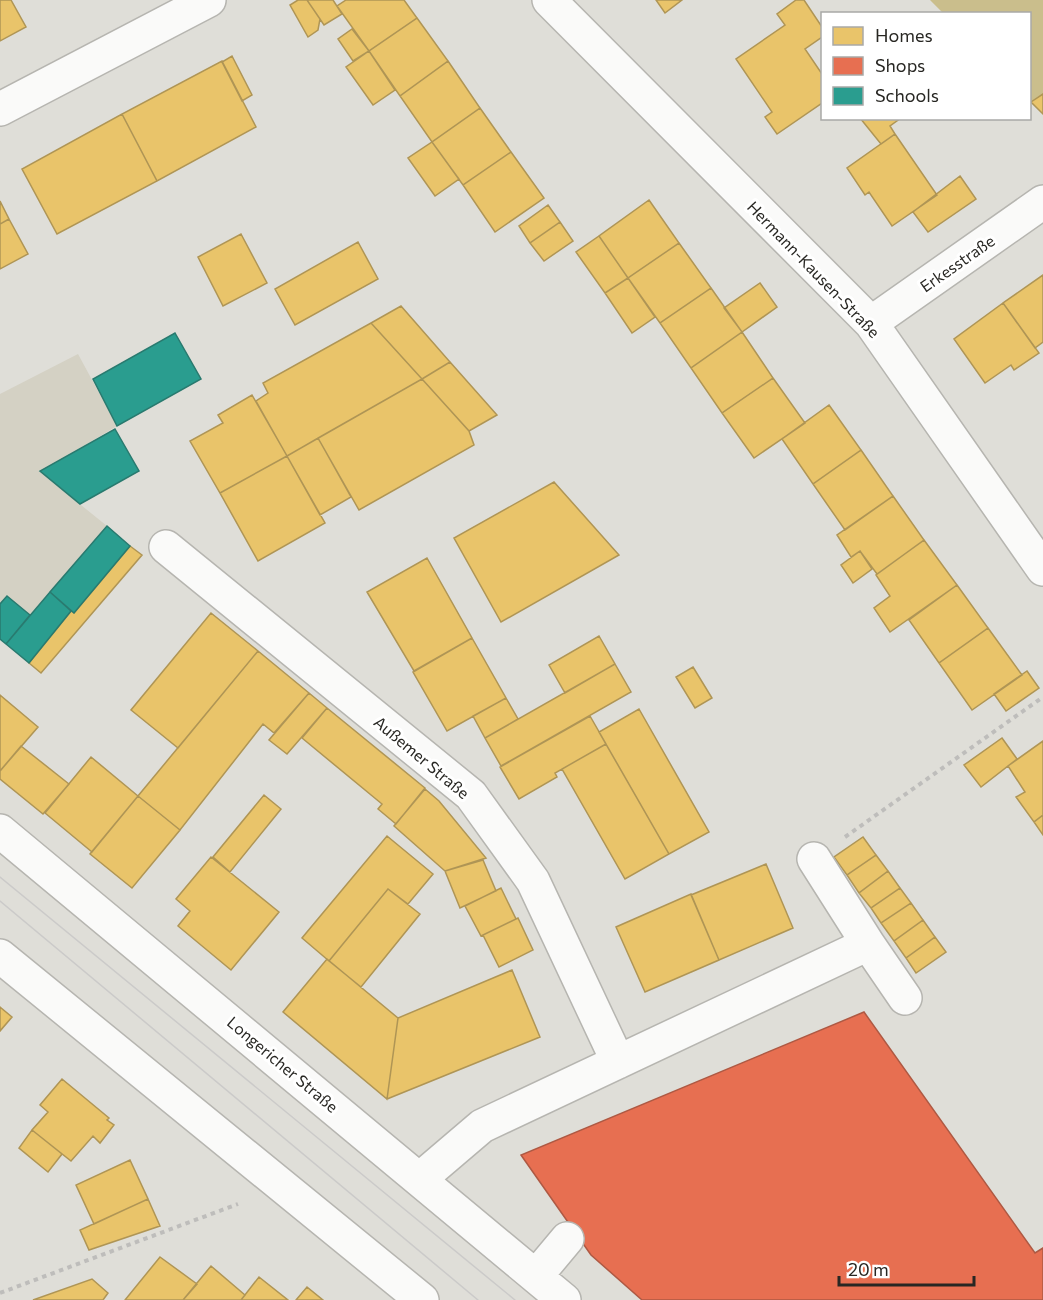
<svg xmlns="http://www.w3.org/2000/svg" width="1043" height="1300" font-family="Commissioner,sans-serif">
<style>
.built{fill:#d4d1c4}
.forest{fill:#cabe8c}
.homes{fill:#e9c46a;stroke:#af9555;stroke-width:1.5}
.shops{fill:#e76f51;stroke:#ae5943;stroke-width:1.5}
.schools{fill:#2a9d8f;stroke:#297a6f;stroke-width:1.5}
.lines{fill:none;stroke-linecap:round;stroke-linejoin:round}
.minor-casing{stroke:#b6b5b0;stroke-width:36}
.path{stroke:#bebdbb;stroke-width:4;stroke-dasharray:4.5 4.5;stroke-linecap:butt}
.minor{stroke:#fafaf9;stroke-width:33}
.tram{stroke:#cbcac9;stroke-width:1.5}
.labels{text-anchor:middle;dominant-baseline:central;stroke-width:6;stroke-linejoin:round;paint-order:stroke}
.street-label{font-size:16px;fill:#282723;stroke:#fff}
</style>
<rect width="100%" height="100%" fill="#dfded8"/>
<path class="built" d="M78 354 117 426 40 472 107 526 30 615 7 596 0 604V394Z"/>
<path class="forest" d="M930 0H1043V94L1031 102 1030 100V14L943 13Z"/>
<path class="homes" d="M0 0H11L26 27 0 41Z
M298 0H307L320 19 318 30 308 37 290 5Z
M307 0H333L342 14 324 25Z
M346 0H404L417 18 369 51 337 6Z
M656 0H682L665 13Z
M796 0H804L822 27V37L805 49 822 74V103L777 134 765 117 772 112 736 59 785 25 777 14Z
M417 18 448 61 400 96 369 51Z
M352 29 369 51 353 61 338 39Z
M369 51 395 90 373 105 346 67Z
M232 56 252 95 242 101 222 62Z
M222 61 256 127 157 181 122 114Z
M448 61 480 108 432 142 400 96Z
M1043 94V114L1031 102Z
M480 108 511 152 463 185 432 142Z
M122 114 157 181 57 234 22 169Z
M860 118H901L890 126 895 134 881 144Z
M895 134 937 195 892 226 869 192 865 195 847 168Z
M432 142 459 179 435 196 408 158Z
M511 152 544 198 495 232 463 185Z
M960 176 976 199 928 232 913 212Z
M649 200 679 243 628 278 599 236Z
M0 201 9 219 0 224Z
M548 205 560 222 530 243 519 226Z
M9 219 28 254 0 269V224Z
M560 222 573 241 544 261 530 243Z
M241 234 267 283 223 306 198 257Z
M599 236 628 278 605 293 576 252Z
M358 242 378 279 295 325 275 289Z
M679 243 711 288 660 323 628 278Z
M1043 275V342L1035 348 1003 303Z
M628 278 655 317 632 333 605 293Z
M760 283 777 307 742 332 724 308Z
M711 288 742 332 691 368 660 323Z
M1003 303 1039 353 1014 370 1011 365 985 383 954 339Z
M401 306 450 362 422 379 371 323Z
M371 323 422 379 287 456 256 401 268 393 263 383Z
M742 332 773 378 722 413 691 368Z
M450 362 497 415 469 431 422 379Z
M773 378 805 423 754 458 722 413Z
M422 379 469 431 474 445 359 510 318 438Z
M252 395 287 456 220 493 190 441 223 423 218 415Z
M829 405 861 450 813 484 782 439Z
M318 438 351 497 320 515 287 456Z
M861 450 893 496 845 530 813 484Z
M287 456 325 523 258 561 220 493Z
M554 482 619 555 501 622 454 538Z
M893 496 924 540 877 574 860 551 851 557 837 535Z
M924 540 957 585 890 632 874 608 890 596 876 575Z
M130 546 142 555 41 673 29 663 71 611 74 613Z
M860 551 872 569 853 583 841 565Z
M427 558 472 638 414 671 367 592Z
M957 585 988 628 939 663 909 620Z
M211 613 258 651 178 748 131 710Z
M988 628 1022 675 972 710 939 663Z
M599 636 615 664 565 693 549 665Z
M472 638 506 698 447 731 413 672Z
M258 651 309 693 274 733 263 724 180 830 138 796Z
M615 664 631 692 501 766 485 738Z
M693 667 712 698 695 708 676 677Z
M1027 671 1039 688 1006 711 994 694Z
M309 693 327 708 287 754 269 740Z
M0 695 38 727 0 771Z
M506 698 518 719 485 738 473 716Z
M327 708 425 788 396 824 378 809 382 804 302 738Z
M639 709 709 832 669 854 599 732Z
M590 716 606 744 555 773 557 777 519 799 500 767Z
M1002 738 1017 759 981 787 964 765Z
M1043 741V815L1034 822 1016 797 1025 792 1008 766Z
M606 744 669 854 625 879 562 769Z
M21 746 69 784 43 814 0 779V771Z
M91 757 138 796 92 852 45 813Z
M425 789 439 801 486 858 445 871 394 826Z
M264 795 281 809 230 872 213 857Z
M138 796 180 830 132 888 90 854Z
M1043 815V835L1034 822Z
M387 836 433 874 408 904 388 889 329 961 302 938Z
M863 837 876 855 847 875 834 857Z
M876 855 888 871 859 893 847 875Z
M211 857 279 912 231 970 178 926 190 911 176 899Z
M483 860 496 891 460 908 445 871Z
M766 864 793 928 719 960 691 895Z
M888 871 900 888 871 908 859 893Z
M501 888 516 919 481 936 465 906Z
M900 888 911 903 881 923 871 908Z
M388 889 420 914 361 987 329 961Z
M691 894 719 960 645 992 616 927Z
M911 903 923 920 894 941 881 923Z
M518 918 533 950 499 967 483 935Z
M923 920 935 937 906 958 894 941Z
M935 937 946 952 916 973 906 958Z
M327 959 398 1018 387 1099 283 1012Z
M512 970 540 1037 387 1099 398 1018Z
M0 1007 12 1017 0 1031Z
M62 1079 109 1118 107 1120 114 1125 100 1143 93 1136 71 1161 32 1130 48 1112 40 1105Z
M32 1130 62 1154 48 1172 19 1148Z
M130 1160 148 1199 94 1224 76 1185Z
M148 1199 160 1226 89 1250 80 1230Z
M160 1257 197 1284 183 1300H125Z
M211 1266 245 1295 241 1300H183Z
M259 1277 288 1300H241Z
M92 1279 108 1293 103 1300H33Z
M307 1287 323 1300H296Z"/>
<path class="shops" d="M864 1012 1035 1253 1043 1248V1300H642L591 1255 521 1155Z"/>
<path class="schools" d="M175 333 201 379 117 426 93 379Z
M115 429 139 471 80 504 40 471Z
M107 526 130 546 74 613 50 592Z
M50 592 71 611 29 663 6 644Z
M7 596 30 615 6 644 0 639V604Z"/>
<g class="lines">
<defs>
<path id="minor" d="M549 0 871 323 1043 569
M0 109 209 0
M871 323 1043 202
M166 547 471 795 533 881 618 1062
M0 831 564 1300
M868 944 905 998
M0 956 422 1300
M421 1178 482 1126 868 944 814 859
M536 1276 567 1239"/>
</defs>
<use href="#minor" class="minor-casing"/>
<path class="path" d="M845 837 1043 697
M0 1293 238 1204"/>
<use href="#minor" class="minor"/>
<path class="tram" d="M0 877 515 1300
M0 901 478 1300"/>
</g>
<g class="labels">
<g class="street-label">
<text transform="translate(957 263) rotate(-35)">Erkesstraße</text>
<text transform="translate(814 269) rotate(46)">Hermann-Kausen-Straße</text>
<text transform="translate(422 757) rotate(40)">Außemer Straße</text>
<text transform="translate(283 1064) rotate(40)">Longericher Straße</text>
</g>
</g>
<rect x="821" y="12" width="210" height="108" fill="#ffffff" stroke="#a9a9a7" stroke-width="1.5"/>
<rect x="833" y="27" width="30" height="18" fill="#e9c46a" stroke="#a9a9a7" stroke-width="1.5"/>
<text x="875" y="42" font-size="18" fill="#282723">Homes</text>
<rect x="833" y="57" width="30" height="18" fill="#e76f51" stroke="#a9a9a7" stroke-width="1.5"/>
<text x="875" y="72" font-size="18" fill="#282723">Shops</text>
<rect x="833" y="87" width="30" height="18" fill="#2a9d8f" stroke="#a9a9a7" stroke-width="1.5"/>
<text x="875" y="102" font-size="18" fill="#282723">Schools</text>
<path d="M839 1276v9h135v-9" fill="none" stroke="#282723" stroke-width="3"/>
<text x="848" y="1276" font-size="18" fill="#282723" stroke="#ffffff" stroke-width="4.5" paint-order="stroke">20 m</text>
</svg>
